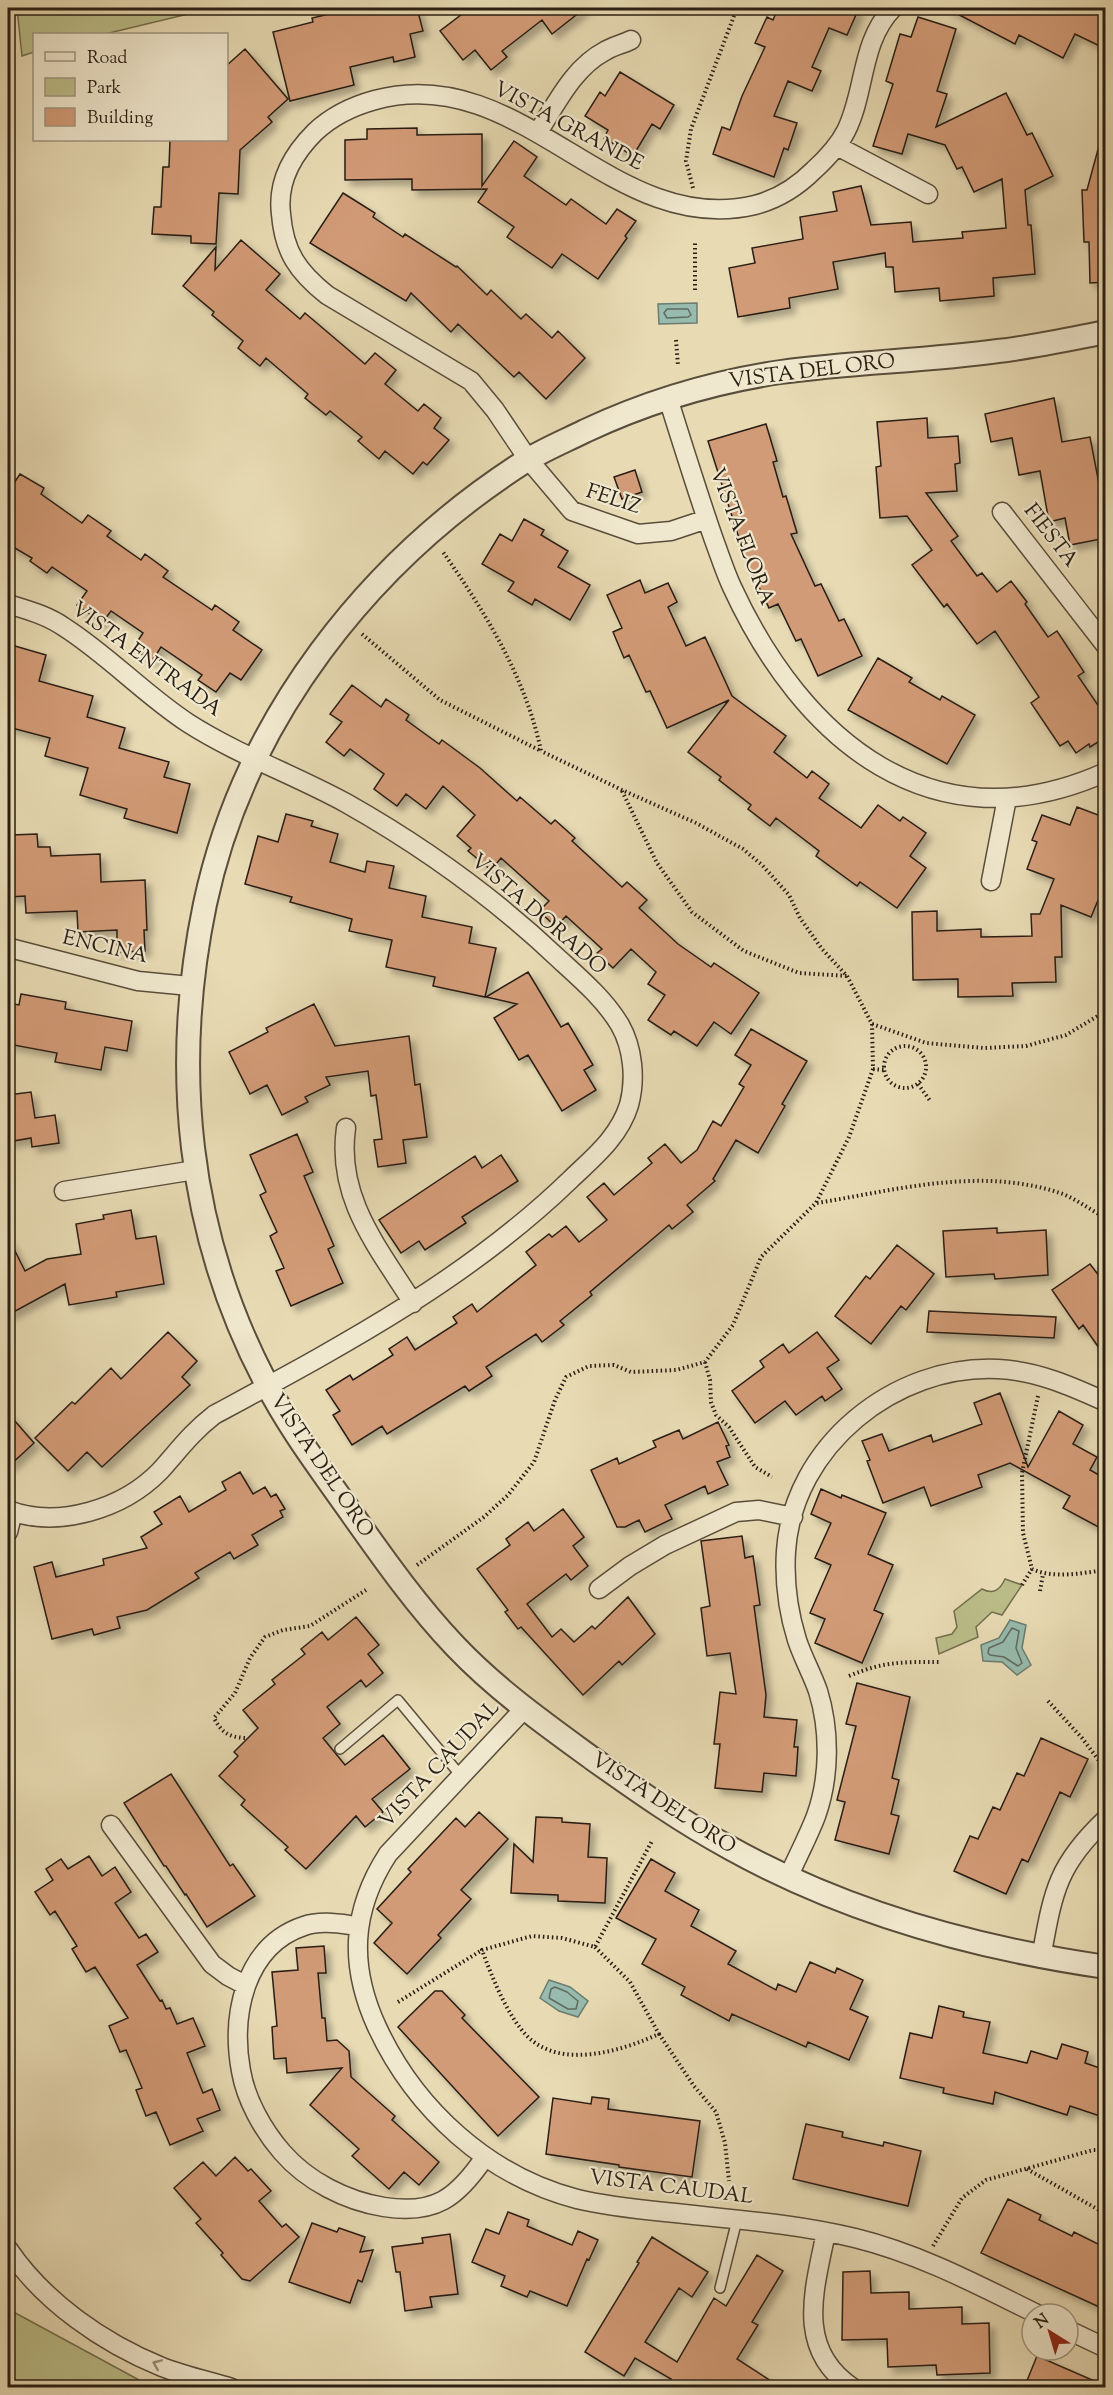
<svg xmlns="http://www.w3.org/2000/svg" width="1113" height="2395" font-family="'Sorts Mill Goudy',serif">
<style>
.green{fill:#bbbe89;stroke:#726e4e;stroke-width:1.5}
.water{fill:#97bbae;stroke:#6b7c70;stroke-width:1.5}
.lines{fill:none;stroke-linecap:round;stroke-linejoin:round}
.shore{stroke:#606c60;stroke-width:1.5}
.building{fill:#d29b77;stroke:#291e13;stroke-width:1.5;filter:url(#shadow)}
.service-casing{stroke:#594d3b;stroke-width:12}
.minor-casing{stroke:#594d3b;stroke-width:21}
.tertiary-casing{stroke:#594d3b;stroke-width:26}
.path{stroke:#291e13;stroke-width:4;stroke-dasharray:1.5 3;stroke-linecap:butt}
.service{stroke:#f0e8ce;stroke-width:9}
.minor{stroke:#f0e8ce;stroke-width:18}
.tertiary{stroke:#f0e8ce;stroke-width:22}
.oneway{stroke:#968d7a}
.labels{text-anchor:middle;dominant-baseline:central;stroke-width:4.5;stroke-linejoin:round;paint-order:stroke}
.street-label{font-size:21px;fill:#291e13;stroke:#f0e8ce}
</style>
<defs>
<filter id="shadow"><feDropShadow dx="5.5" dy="5.5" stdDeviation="3" flood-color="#0004"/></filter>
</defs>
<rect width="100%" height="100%" fill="#e8dbb4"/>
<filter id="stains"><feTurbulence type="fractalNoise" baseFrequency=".00333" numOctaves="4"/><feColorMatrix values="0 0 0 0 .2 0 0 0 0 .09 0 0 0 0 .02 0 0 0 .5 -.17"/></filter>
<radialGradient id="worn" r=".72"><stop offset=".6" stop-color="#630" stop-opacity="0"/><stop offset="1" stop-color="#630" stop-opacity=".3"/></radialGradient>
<path class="green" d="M17 8H213L105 34H34V52L22 56Z
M1005 1579 1022 1585 1002 1615 992 1612 976 1627 978 1637 939 1654 936 1638 952 1634 957 1627 954 1611 982 1589C993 1595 1000 1590 1005 1579Z
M8 2309 152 2387H8Z"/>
<path class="water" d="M697 303V323L659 324 658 304Z
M1010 1620 1026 1625 1022 1648 1031 1665 1017 1675 1002 1662 983 1661 981 1645 999 1638Z
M549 1980 570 1987 588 2001 578 2017 559 2011 540 1998Z"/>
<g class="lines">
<path class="shore" d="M667 309H688L691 315 688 317 667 318 664 313Z
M1012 1628 1019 1631 1016 1648 1022 1663 1018 1666 1004 1657 990 1655 988 1653 989 1648 1003 1642Z
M555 1987 567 1992 578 2001 576 2009H568L549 1998 551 1989Z"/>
</g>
<path class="building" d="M355 8H417L423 31 410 34 415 57 394 62 393 57 350 67 354 85 290 101 273 32 313 22 312 18Z
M470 8H585L552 34 542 20 502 51 507 57 491 70 475 50 463 60 440 31Z
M778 8H859L847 35 829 28 812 67 821 71 812 91 788 81 774 116 797 123 788 150 784 148 774 177 713 154 722 127 730 130 742 96 765 47 755 43 767 17 773 20Z
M946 8H1106V49L1075 34 1063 58 1019 35 1015 44Z
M918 17 956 29 937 91 947 94 936 127 1006 93 1027 135 1032 133 1053 176 1025 190 1028 225H1031L1035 274 993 278 994 296 940 301 939 288 895 292 893 267H886L885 253 833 262 838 289 789 298 790 308 738 317 729 268 755 263 752 248 803 239 800 217 837 211 833 192 861 186 871 225 911 222 913 242 963 238 962 232 1006 228 1002 179 974 192 962 167 957 169 945 145 908 134 902 154 873 146 893 84 886 81 900 34 911 37Z
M245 49 288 99 268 117 272 122 240 150 238 194 219 193 216 244 191 243V236L152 234 154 207H161L163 167H169L170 140H226V66Z
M620 72 674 105 660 129 652 124 633 156 604 138 608 130 585 116 600 92 605 96Z
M417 128V135L482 134V186L514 141 537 157 524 176 566 205 571 199 606 224 617 209 636 221 625 236 627 238 598 279 562 254 552 268 507 237 514 227 478 202 487 189 412 190V179L345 180V140L367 139V129Z
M1100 142H1106V282L1090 283 1089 242H1084L1082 190H1087Z
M343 193 375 213 373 217 403 237 405 234 456 267 457 266 487 295 491 290 521 319 526 314 552 338 558 331 585 358 546 399 519 372 514 377 458 324 451 332 411 293 406 301 310 243Z
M241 240 280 274 266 290 300 319 305 313 365 364 375 353 396 370 385 384 418 411 424 404 441 418 434 428 449 440 427 465 423 462 413 474 385 451 379 459 358 441 362 437 330 411 326 415 305 398 308 394 266 358 260 366 238 348 243 341 212 315 214 312 183 286 216 247 215 270Z
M1054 398 1062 442 1090 437 1099 484 1106 483V538L1070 545 1065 518 1049 522 1040 471 1019 475 1012 438 991 442 985 414Z
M927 418 928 438 958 436 960 463 955 464 957 491 926 493 958 536 951 541 977 576 982 573 997 592 1011 581 1027 602 1025 604 1048 637 1057 631 1084 672 1078 676 1106 717V737L1090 747 1089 744 1076 753 1068 741 1060 746 1031 703 1039 697 995 631 977 644 947 604 944 607 912 565 932 550 907 516 880 518 876 467 881 466 877 422Z
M766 424 777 461 773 462 783 497 786 496 797 533 791 534 815 586 821 584 839 621 844 619 862 656 818 676 801 639 796 641 778 604 769 608 746 560 708 441Z
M635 470 642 492 622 499 614 477Z
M20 474 44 488 41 494 82 523 88 515 111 531 107 536 141 560 145 554 168 571 163 577 212 610 215 605 239 622 233 630 262 650 241 680 230 673 216 692 198 680 202 675 161 647 152 661 133 648 143 633 111 611 102 623 77 605 87 591 52 567 47 573 30 561 32 558 8 544V479L14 483Z
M524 519 544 530 541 535 568 551 558 567 590 585 570 620 535 599 532 605 508 591 514 582 482 564 500 534 512 541Z
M640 580 645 593 668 583 677 602 668 607 686 646 705 637 732 696 786 736 774 752 807 778 812 771 829 784 819 798 861 828 878 805 900 821 903 817 926 833 910 856 926 868 897 908 860 882 857 886 816 856 819 851 776 818 770 826 748 809 751 805 719 780 721 777 688 752 729 700 667 728 650 691 646 692 629 655 624 658 613 632 622 628 607 595Z
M8 644 46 655 39 681 93 696 87 717 125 728 119 748 169 762 164 777 190 784 177 833 124 818 127 809 80 795 88 768 45 756 50 738 8 727Z
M878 658 912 678 909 682 940 700 942 696 975 715 947 764 848 710Z
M352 685 381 707 386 699 409 715 406 720 439 744 442 740 480 768 517 801 520 797 551 824 555 820 575 838 572 841 622 887 627 882 647 900 639 908 678 944 711 967 714 963 759 993 731 1034 714 1022 697 1046 674 1031 671 1035 648 1020 665 995 648 984 656 972 631 949 613 968 597 953 602 949 566 916 556 927 539 911 549 901 501 858 491 870 468 851 471 848 457 836 475 815 443 786 426 809 406 794 397 806 374 789 384 774 350 749 344 756 326 742 342 722 330 714Z
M1077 807 1106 818V881L1091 917 1061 905 1062 957H1055L1056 982 1012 983 1013 996 958 997V979L913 980 912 912 937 911V931L981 929V937L1032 936 1031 914H1040L1054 879 1027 869 1037 842 1032 840 1042 815 1070 825Z
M286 814 313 821 311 826 338 834 330 862 365 872 367 861 394 866 389 888 426 896 422 917 472 927 469 943 496 948 485 997 433 986 435 977 386 967 392 940 349 931 352 919 290 902 292 897 245 884 258 836 278 842Z
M37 834 38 847H50L51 856 100 854 101 882 145 880 147 930H144L145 951 117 952V930L78 932 77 911 26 913 25 896 8 897V848H12L11 835Z
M528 972 561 1027 568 1023 593 1065 584 1070 596 1090 562 1111 528 1055 519 1060 494 1018 517 1004 486 997Z
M21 994 66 1002 65 1009 132 1021 127 1051 105 1047 101 1070 55 1062 57 1053 8 1044V1003L19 1005Z
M314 1004 335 1046 409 1036 415 1085 420 1084 427 1137 403 1140 406 1163 378 1167 374 1140 382 1139 376 1095 371 1096 368 1071 326 1077 330 1085 305 1097 308 1102 282 1115 267 1085 250 1094 229 1052 268 1032 266 1028Z
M751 1029 807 1061 782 1104 785 1106 758 1153 736 1140 713 1179 715 1181 687 1205 693 1212 672 1229 669 1225 590 1292 592 1295 560 1321 564 1325 542 1342 536 1334 486 1367 492 1376 469 1391 465 1386 387 1434 382 1426 352 1445 333 1415 340 1411 326 1390 350 1375 353 1380 393 1355 389 1349 407 1337 415 1350 457 1323 453 1317 472 1304 477 1312 536 1265 526 1252 549 1234 552 1237 566 1226 579 1242 607 1220 587 1197 604 1183 614 1195 652 1163 648 1158 665 1144 681 1163 697 1150 713 1121 721 1126 744 1087 739 1084 751 1065 735 1055Z
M31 1092 35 1118 55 1115 59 1143 32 1147 31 1138 8 1142V1095Z
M297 1134 313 1172 304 1176 334 1246 328 1249 343 1283 291 1306 276 1271 284 1268 270 1236 277 1232 260 1195 266 1192 250 1155Z
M501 1155 518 1181 462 1217 466 1223 425 1250 419 1241 401 1253 379 1220 475 1156 482 1168Z
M131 1210 136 1239 156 1236 164 1284 116 1292 117 1297 69 1305 65 1284 8 1315V1237L25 1271 47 1259 81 1254 76 1224 104 1219 103 1215Z
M997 1228V1233L1046 1230 1048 1275 995 1279 994 1274 946 1277 943 1231Z
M897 1245 934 1274 906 1310 901 1306 871 1344 835 1316 866 1276 870 1279Z
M1090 1264 1106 1285V1358L1083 1325 1079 1329 1052 1290Z
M929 1311 1056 1317 1054 1338 927 1332Z
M168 1332 197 1361 182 1377 190 1385 102 1467 87 1452 68 1471 35 1438 72 1402 75 1404 111 1368 121 1379Z
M817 1332 839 1360 827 1368 842 1389 825 1401 822 1396 796 1415 785 1401 755 1423 732 1391 764 1367 760 1361 783 1344 789 1353Z
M1000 1393 1028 1467 1059 1411 1083 1425 1073 1444 1097 1457 1090 1470 1106 1479V1531L1063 1508 1070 1496 1010 1463 978 1475 982 1487 931 1506 924 1487 883 1503 867 1461 870 1460 862 1441 882 1434 889 1451 931 1435 933 1442 982 1424 974 1403Z
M8 1413 34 1443 8 1467Z
M718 1422 729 1445 726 1446 730 1457 717 1462 728 1485 708 1494 705 1486 665 1505 672 1519 645 1532 639 1520 625 1527H617L591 1470 617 1458 619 1464 656 1447 653 1441 679 1430 683 1439Z
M240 1472 253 1494 265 1487 271 1497 276 1494 285 1509 280 1511 283 1517 252 1535 258 1545 234 1559 230 1552 195 1573 199 1578 147 1610 117 1617 120 1628 94 1635 92 1629 52 1639 34 1567 52 1562 56 1577 104 1565 103 1559 147 1548 141 1537 162 1524 154 1512 180 1496 189 1512 226 1490 222 1482Z
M821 1489 841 1498 842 1495 886 1513 868 1554 893 1565 874 1610 883 1614 862 1663 815 1643 825 1619 810 1613 831 1565 815 1558 831 1523 811 1514Z
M563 1509 584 1537 573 1546 588 1566 571 1580 566 1574 527 1604 552 1637 561 1629 574 1642 592 1626 595 1629 628 1597 655 1634 622 1665 619 1661 583 1695 521 1627 518 1629 505 1612 508 1610 477 1569 510 1545 506 1539 528 1522 534 1531Z
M742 1536 745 1558 753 1556 760 1605 754 1606 766 1695 764 1717 797 1720 794 1747H798L796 1776 764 1773 762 1792 715 1788 720 1744H714L720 1692 736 1694 730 1653 707 1656 701 1608 710 1606 701 1541Z
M356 1617 379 1645 368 1654 383 1673 366 1687 361 1680 327 1707 340 1724 323 1738 345 1765 383 1735 410 1769 372 1799 383 1812 365 1827 356 1816 306 1869 285 1850 288 1847 241 1805 245 1800 219 1776 238 1756 234 1752 258 1728 243 1710 275 1684 272 1680 305 1654 301 1649 322 1632 328 1640Z
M857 1683 910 1697 892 1778 899 1780 891 1814 899 1816 889 1854 835 1840 845 1802 837 1800 856 1726 846 1724Z
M1041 1738 1088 1759 1070 1797 1060 1792 1028 1862 1022 1859 1006 1894 954 1871 970 1836 978 1839 993 1807 1000 1810 1017 1773 1024 1776Z
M171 1774 230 1866 233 1864 255 1896 207 1927 186 1894 185 1895 166 1866H164L124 1803Z
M479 1812 508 1839 461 1890 471 1899 438 1935 441 1938 407 1974 374 1943 392 1923 377 1909 411 1872 408 1869 456 1818 465 1827Z
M536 1817 562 1818V1822L590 1824 588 1857 607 1858 605 1903 558 1901V1895L511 1893 514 1844 533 1862Z
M89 1856 102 1876 115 1867 131 1892 115 1903 139 1938 146 1934 158 1952 137 1965 160 2001 162 2000 166 2009 170 2008 177 2024 193 2018 205 2046 187 2053 203 2093 212 2089 220 2110 197 2119 203 2131 170 2145 156 2112 146 2116 136 2090 142 2088 126 2050 120 2052 109 2026 128 2018 95 1967 86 1972 72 1949 77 1946 55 1911 50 1915 35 1892 53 1880 46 1869 61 1859 68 1869Z
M651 1859 675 1873 665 1891 699 1910 691 1926 736 1951 728 1964 776 1990 778 1984 796 1992 810 1962 835 1973 837 1968 863 1980 850 2009 868 2017 849 2060 808 2042 806 2047 732 2014 729 2021 681 1995 685 1987 642 1964 656 1939 616 1918Z
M324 1946 326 1973H318L322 2018H325L327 2041 337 2040 349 2051 351 2077 395 2116 392 2120 439 2162 419 2185 404 2172 389 2189 352 2156 359 2149 310 2105 342 2068 287 2073 286 2058 274 2059 272 2027 277 2026 272 1972 298 1970 296 1948Z
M435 1991H442L465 2015 462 2018 539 2097 498 2136 398 2027Z
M939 2006 964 2012 963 2017 990 2022 983 2053 1027 2063 1031 2051 1057 2059 1062 2044 1088 2052 1085 2063 1106 2070V2118L1070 2106 1067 2115 995 2092 993 2104 943 2093 944 2088 900 2078 910 2033 932 2038Z
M592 2097 609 2099 608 2109 700 2121 692 2177 619 2167V2165L546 2154 553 2098 591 2104Z
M806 2124 843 2132 842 2137 883 2146 884 2142 921 2151 908 2206 793 2179Z
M235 2157 248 2171 251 2169 271 2191 259 2201 282 2227 286 2224 299 2237 250 2281 242 2279 221 2255 223 2253 196 2223 201 2219 174 2188 203 2162 216 2176Z
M1008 2199 1041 2215 1039 2220 1072 2236 1074 2232 1106 2248V2310L981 2253Z
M508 2212 529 2220 527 2226 572 2245 578 2231 598 2240 589 2260 587 2259 567 2306 530 2291 527 2297 501 2286 505 2276 472 2262 486 2229 499 2234Z
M312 2223 337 2232 339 2228 365 2237 360 2252 373 2250 362 2282 358 2280 350 2303 289 2282Z
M450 2234 458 2294 430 2297 432 2307 405 2311 400 2272H396L392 2247 423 2243 422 2238Z
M652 2237 708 2272 692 2297 679 2288 645 2342 677 2362 714 2298 726 2306 757 2255 783 2271 752 2322 758 2325 737 2359 782 2388H665L671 2379 635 2358 624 2376 585 2352 639 2263 637 2262Z
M870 2271 871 2293 909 2292V2309L962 2307V2324L989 2323 990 2373 937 2375 936 2365 888 2367 887 2339 842 2340 843 2272Z
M1037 2356 1106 2386V2388H1037L1026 2383Z"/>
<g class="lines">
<defs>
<path id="service" d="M340 1749 398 1700 461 1776
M720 2288 737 2220"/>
<path id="minor" d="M538 132C557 103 573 68 605 51 613 46 623 44 631 40
M837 146 928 194
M668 398C683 446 698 494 714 540 720 556 725 572 732 587 803 741 933 850 1106 772
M1002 512 1106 646
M707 519 671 531 638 534 572 511 528 459 495 410 471 381 327 295C298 272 284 252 281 214 277 182 293 154 315 132 332 116 353 106 375 100 522 60 612 239 755 205 778 199 797 187 814 170 826 159 838 147 846 131 866 91 860 42 893 8
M8 604C27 610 47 615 64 627 108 655 145 695 188 723 238 755 295 775 346 803 424 847 496 899 560 960 582 980 605 1000 620 1025 633 1048 636 1079 629 1105 619 1137 594 1157 571 1179 467 1280 340 1347 214 1415 192 1432 178 1451 160 1471 123 1509 58 1529 8 1510
M991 881 1007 798
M10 948 138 981 190 986
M346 1128C336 1198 378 1247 413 1303
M64 1191 195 1170
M8 1532 13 1512
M599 1589 630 1566 665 1545 736 1512 759 1510 793 1517
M524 1709 388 1854C351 1911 349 1966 377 2027 415 2109 488 2176 577 2199 606 2206 635 2209 665 2212 728 2219 793 2223 855 2238 920 2254 978 2285 1037 2314
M111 1825 212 1964 228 1976 245 1985
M788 1878C797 1857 808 1837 816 1816 830 1777 830 1730 818 1691 812 1674 803 1658 797 1640 788 1611 784 1582 786 1551 793 1446 895 1364 998 1369 1037 1371 1071 1386 1106 1402
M358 1926C341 1924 321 1920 304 1926 244 1946 231 2016 241 2071 246 2100 263 2130 282 2152 307 2181 346 2201 384 2207 435 2215 457 2198 485 2157
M1041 1958C1053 1893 1056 1866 1106 1819
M826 2232C815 2288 794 2349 853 2388
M8 2249C44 2302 103 2343 162 2367 185 2376 209 2381 232 2388
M1068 2330 1106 2348"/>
<path id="tertiary" d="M1106 332C1070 339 1034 347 998 351 926 361 852 362 781 372 713 382 647 402 585 431 565 441 543 450 524 462 368 562 244 720 205 904 171 1067 187 1232 265 1381 288 1426 318 1466 347 1507 381 1555 415 1604 456 1647 497 1690 545 1724 593 1759 638 1791 682 1822 730 1848 847 1913 974 1948 1106 1967"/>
</defs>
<use href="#service" class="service-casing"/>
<use href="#minor" class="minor-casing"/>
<use href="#tertiary" class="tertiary-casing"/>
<path class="path" d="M693 188 686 161 691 129 737 8
M695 290V243
M676 340 678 366
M362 634 440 700 541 751C526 678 485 612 443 552
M622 791 657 863 692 912 744 951 799 973 847 976
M872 1024 926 1043 984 1048 1026 1046 1066 1035 1106 1011
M884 1067a21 21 0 1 1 42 0a21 21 0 1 1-42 0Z
M873 1069 884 1070
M918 1084 931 1102
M817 1203C896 1190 978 1167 1057 1192 1074 1197 1090 1210 1106 1218
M705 1362 710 1380 711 1402 716 1415 729 1427 755 1467 772 1477
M1038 1396 1022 1473 1023 1533 1032 1569C1054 1579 1081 1573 1106 1570
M417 1565 484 1517 508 1495 534 1462 555 1400 566 1377 589 1366 614 1365 631 1372 676 1370 705 1362 733 1325 761 1257 816 1203 849 1137 873 1069 872 1024 847 976 822 949 800 918 789 895 762 865 743 849 696 823 622 790 541 751
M1022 1585 1032 1569
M1040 1591 1043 1574
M849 1676C884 1661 904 1662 941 1662
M1048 1701 1082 1738 1106 1770
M245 1738C229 1737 222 1733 214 1718L235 1693 250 1658 265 1637 283 1630 310 1626 366 1590
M595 1947 630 1982 659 2034C621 2051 561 2070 527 2036 507 2015 492 1977 482 1950L532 1936 562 1938 595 1947 652 1841
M398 2002 482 1950
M659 2034 694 2086 716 2112 725 2143 729 2181
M1027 2169 1106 2214
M933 2246 962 2198 986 2180 1093 2150H1106"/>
<use href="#service" class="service"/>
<use href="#minor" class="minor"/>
<use href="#tertiary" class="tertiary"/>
</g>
<defs><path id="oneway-chevron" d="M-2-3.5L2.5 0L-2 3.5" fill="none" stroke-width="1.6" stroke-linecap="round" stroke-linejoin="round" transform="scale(1.5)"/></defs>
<use class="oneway" href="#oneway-chevron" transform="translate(157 2364) rotate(-157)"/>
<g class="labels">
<g class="street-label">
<text transform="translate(568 127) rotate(28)">VISTA GRANDE</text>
<text transform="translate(812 372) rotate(-7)">VISTA DEL ORO</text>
<text transform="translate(613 500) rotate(18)">FELIZ</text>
<text transform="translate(1050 536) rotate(52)">FIESTA</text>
<text transform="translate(741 537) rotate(69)">VISTA FLORA</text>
<text transform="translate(146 660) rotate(36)">VISTA ENTRADA</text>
<text transform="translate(538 915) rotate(41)">VISTA DORADO</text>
<text transform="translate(105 948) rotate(13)">ENCINA</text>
<text transform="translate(321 1466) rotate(56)">VISTA DEL ORO</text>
<text transform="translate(440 1765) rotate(-47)">VISTA CAUDAL</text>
<text transform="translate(663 1804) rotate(33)">VISTA DEL ORO</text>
<text transform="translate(671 2188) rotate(7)">VISTA CAUDAL</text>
</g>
</g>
<rect width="1113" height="2395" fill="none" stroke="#e8dbb4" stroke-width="30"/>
<rect x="9" y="9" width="1095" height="2377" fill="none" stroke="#291e13" stroke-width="3"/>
<rect x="15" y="15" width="1083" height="2365" fill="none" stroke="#291e13" stroke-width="1.5"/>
<rect x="33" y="33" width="195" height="108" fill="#f0e8ce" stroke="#a09783" stroke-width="1.5"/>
<rect x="45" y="52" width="30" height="9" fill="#f0e8ce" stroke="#a09783" stroke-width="1.5"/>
<text x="87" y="63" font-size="18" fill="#291e13">Road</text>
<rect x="45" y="78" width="30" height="18" fill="#bbbe89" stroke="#a09783" stroke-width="1.5"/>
<text x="87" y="93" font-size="18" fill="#291e13">Park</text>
<rect x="45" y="108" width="30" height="18" fill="#d29b77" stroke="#a09783" stroke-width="1.5"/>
<text x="87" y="123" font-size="18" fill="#291e13">Building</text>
<g transform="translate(1050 2332) rotate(323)"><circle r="28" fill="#f0e8ce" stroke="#a09783" stroke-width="1.5"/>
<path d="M0-4.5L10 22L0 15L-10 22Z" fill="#8f2418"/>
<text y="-9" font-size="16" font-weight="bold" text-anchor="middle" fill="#291e13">N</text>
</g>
<rect width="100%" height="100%" filter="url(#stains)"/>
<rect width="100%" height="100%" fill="url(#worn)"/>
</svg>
